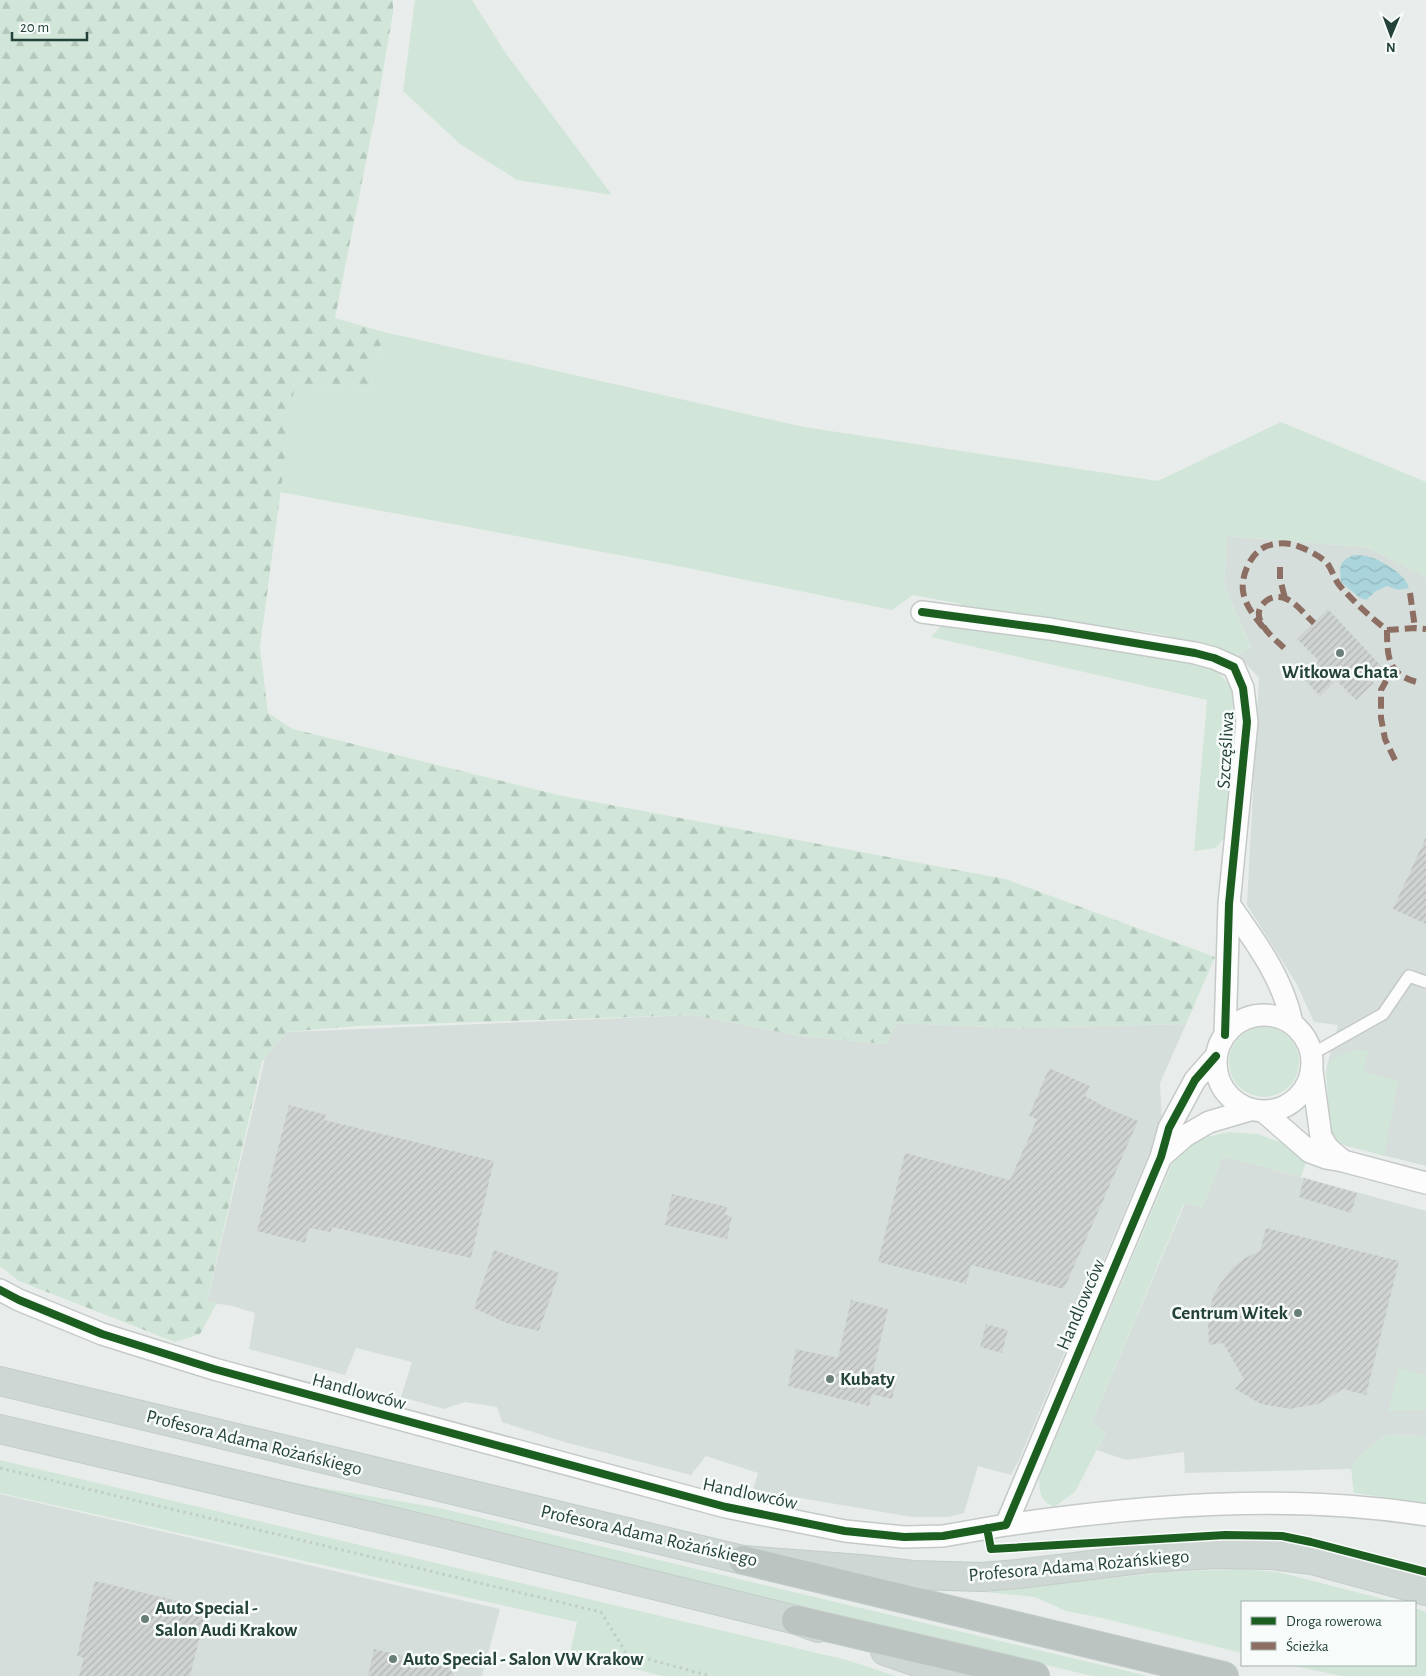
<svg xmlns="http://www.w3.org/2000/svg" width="1426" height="1676" font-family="'Alegreya Sans',sans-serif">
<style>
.built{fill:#d6dedb}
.green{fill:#d1e6d8}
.forest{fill:url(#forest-firs)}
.water{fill:url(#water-waves)}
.building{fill:url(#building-hatch)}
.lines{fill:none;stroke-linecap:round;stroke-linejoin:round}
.service-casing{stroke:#c5cac8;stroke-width:14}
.minor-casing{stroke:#c5cac8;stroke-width:24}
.primary-casing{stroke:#c3ccc9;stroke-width:30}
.motorway-casing{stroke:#c3ccc9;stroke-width:30}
.path{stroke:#c3ccca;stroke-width:3;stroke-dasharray:2.5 4;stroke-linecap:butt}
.service{stroke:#fcfcfc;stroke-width:11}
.minor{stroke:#fcfcfc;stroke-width:21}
.primary{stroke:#cfd7d5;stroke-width:28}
.motorway{stroke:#bcc4c2;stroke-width:28}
.quiet{stroke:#8d6e63;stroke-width:6;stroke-dasharray:12 6;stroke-linecap:butt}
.cycleway-casing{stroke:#f7fbf9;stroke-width:11}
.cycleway{stroke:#1b5e20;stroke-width:8}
.poi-dot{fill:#697e78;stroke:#f7fbf9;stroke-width:2}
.labels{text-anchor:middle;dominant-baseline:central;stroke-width:5;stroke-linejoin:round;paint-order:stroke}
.poi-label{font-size:19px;font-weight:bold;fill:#24423a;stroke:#f7fbf9;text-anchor:start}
.street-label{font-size:19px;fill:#24423a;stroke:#f7fbf9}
</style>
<defs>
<pattern id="forest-firs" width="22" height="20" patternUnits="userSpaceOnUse" patternTransform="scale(1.25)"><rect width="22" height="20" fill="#d1e6d8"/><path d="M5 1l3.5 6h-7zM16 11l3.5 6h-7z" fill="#b3c6ba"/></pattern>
<pattern id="water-waves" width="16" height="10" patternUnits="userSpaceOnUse" patternTransform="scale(1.25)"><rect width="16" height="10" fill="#a9d4db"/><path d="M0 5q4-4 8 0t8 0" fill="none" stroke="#91b7bd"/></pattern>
<pattern id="building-hatch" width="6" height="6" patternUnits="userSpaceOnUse" patternTransform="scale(1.25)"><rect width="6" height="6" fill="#cfd4d2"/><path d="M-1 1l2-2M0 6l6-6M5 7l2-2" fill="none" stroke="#b2b7b5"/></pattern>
</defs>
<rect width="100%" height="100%" fill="#e8edeb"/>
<path class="built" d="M1227 536 1367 547 1426 577V1166L1347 1146 1340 1143 1334 1138 1326 1070 1338 1025 1314 1022 1296 983 1247 905 1259 678 1238 655 1251 648 1224 585Z
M693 1015 801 1036 886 1044 897 1023 1015 1028 1186 1024 1160 1083 1162 1123 1018 1462 1011 1475 978 1466 964 1513 949 1517H912L753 1490 758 1473 706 1456 691 1475 564 1442 502 1422 497 1407 465 1402 444 1409 401 1397 412 1362 356 1348 345 1375 249 1349 255 1313 232 1306 207 1302 265 1058 286 1032Z
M1223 1156 1426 1211V1436L1386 1435 1357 1458 1351 1469 1185 1473 1184 1452 1126 1460 1097 1450 1106 1432 1091 1424 1185 1203 1202 1208Z
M0 1494 500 1609 482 1676H0Z"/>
<path class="green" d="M415 0H472L507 55 612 195 517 180 460 144 403 91Z
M384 332 804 427 1158 481 1281 422 1426 482V577L1367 547 1227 536 1224 585 1251 649 1238 655 1160 634 1053 619 1211 665 1235 690 1228 833 1216 848 1194 851 1207 700 931 637 961 604 913 595 892 610 678 566 280 492 295 383 368 392Z
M1229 1062a35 35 0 1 1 70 0a35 35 0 1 1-70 0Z
M1354 1050 1368 1051 1364 1072 1398 1081 1384 1156 1340 1143 1334 1138 1330 1130 1326 1070C1331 1058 1342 1053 1354 1050Z
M1229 1132 1258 1134 1285 1144 1307 1159 1301 1177 1223 1156 1202 1208 1184 1203 1091 1424 1106 1432 1075 1492 1054 1507C1039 1499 1040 1494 1039 1478L1175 1157C1194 1140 1204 1137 1229 1132Z
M1399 1368 1426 1375V1410L1389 1411Z
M1386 1435 1426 1436V1503L1354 1493 1351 1469 1357 1458Z
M0 1460 847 1660 896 1676H662L570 1652 577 1622 0 1493Z
M265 1478 439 1508 1148 1676H1092Z
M1239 1569 1278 1572 1395 1602H1242V1653L1102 1618 1066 1611 1035 1597 985 1592 1167 1572Z
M1415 1608 1426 1612V1676H1342L1289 1665H1415Z"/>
<path class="forest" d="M0 0H393V13L377 106 335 318 384 332 368 392 295 383 260 647 268 713 293 729 558 795 1005 879 1215 957 1186 1024 1015 1028 897 1023 886 1044 801 1036 693 1015 358 1026 286 1032 262 1062 207 1301 217 1303 200 1334 175 1342 19 1281 0 1266Z"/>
<path class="water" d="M1354 555C1358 555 1363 555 1366 556 1380 559 1406 574 1409 588L1398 590 1387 586 1376 591 1366 600 1360 598 1341 582C1340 567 1338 561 1354 555Z"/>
<path class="building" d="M1328 609 1384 669 1372 681 1374 683 1356 700 1336 680 1320 696 1302 677 1319 661 1297 639Z
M1426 837V924L1393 909Z
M1049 1068 1090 1086 1085 1096 1107 1108 1138 1121 1064 1289 971 1265 966 1284 878 1262 905 1153 1010 1180 1037 1119 1029 1116Z
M289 1105 326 1115 324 1120 494 1161 471 1258 332 1227 331 1232 309 1228 305 1243 257 1231Z
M1304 1178 1357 1193 1351 1213 1299 1197Z
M672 1194 727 1207 725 1215 732 1216 727 1239 665 1225Z
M1266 1228 1399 1261 1366 1395 1343 1389 1318 1404 1289 1409 1261 1404 1235 1389 1244 1379 1223 1343 1209 1345 1208 1319 1213 1296 1220 1284 1232 1268 1245 1258 1260 1251Z
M494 1250 559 1273 539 1331 506 1323 474 1308Z
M851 1300 888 1309 873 1372 897 1378 892 1399 872 1394 869 1406 788 1386 796 1349 838 1358Z
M986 1324 1008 1330 1002 1353 980 1347Z
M95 1581 207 1608 190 1676H79L84 1658 77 1656Z
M374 1649 453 1668V1676H368Z"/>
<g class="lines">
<defs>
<path id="service" d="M1312 1054 1383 1014 1409 976 1426 982"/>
<path id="minor" d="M922 612 1050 629 1195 653 1214 658 1234 667 1243 688 1247 722 1229 904 1225 1035
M1229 904C1255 941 1283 978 1292 1023
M1216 1063a48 48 0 1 1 96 0a48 48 0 1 1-96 0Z
M1312 1071 1321 1137 1328 1148 1343 1161
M1264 1112 1310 1152 1326 1158 1343 1161 1426 1183
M1161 1157 1185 1136 1209 1122 1250 1110
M0 1290 19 1300 102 1334 214 1369 726 1507 845 1531 904 1537 943 1536 1006 1525 1161 1157 1169 1128 1195 1080 1216 1056
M1006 1525C1145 1505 1287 1493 1426 1515"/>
<path id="primary" d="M0 1381 743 1560 861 1569 913 1575 982 1577 1018 1574 1149 1558 1216 1554 1270 1555 1312 1560 1426 1591
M0 1429 442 1533 796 1620 818 1628
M885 1651 957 1676"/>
<path id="motorway" d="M743 1560 1224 1676
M796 1620 1035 1676"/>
</defs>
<use href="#service" class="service-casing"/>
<use href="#minor" class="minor-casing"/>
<use href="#primary" class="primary-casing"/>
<use href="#motorway" class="motorway-casing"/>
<path class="path" d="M0 1468 601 1612 626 1653 710 1676"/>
<use href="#service" class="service"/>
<use href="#minor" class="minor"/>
<use href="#primary" class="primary"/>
<use href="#motorway" class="motorway"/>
<path class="quiet" d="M1280 567V579L1285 598
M1410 593 1415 628
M1263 627C1254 616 1245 605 1243 591 1241 577 1249 558 1260 550 1267 544 1281 542 1290 544 1299 545 1321 556 1327 563 1332 569 1334 579 1340 586 1354 602 1370 617 1387 630L1415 628 1426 629
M1387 630C1387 660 1389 676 1421 683
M1284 648C1273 637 1246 617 1266 601 1271 597 1278 596 1284 598 1295 601 1305 615 1314 623
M1395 760 1385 739 1381 718V690L1386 681 1398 673"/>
<defs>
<path id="cycleway" d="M922 612 1050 629 1195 653 1214 658 1234 667 1243 688 1247 722 1229 904 1225 1035
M0 1290 19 1300 102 1334 214 1369 726 1507 845 1531 904 1537 943 1536 1006 1525 1161 1157 1169 1128 1195 1080 1216 1056
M987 1528 991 1549 1225 1535 1282 1536 1311 1542 1426 1572"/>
</defs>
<use href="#cycleway" class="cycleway-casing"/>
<use href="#cycleway" class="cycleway"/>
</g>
<g class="poi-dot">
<circle cx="1340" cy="653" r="5"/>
<circle cx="1298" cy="1313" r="5"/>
<circle cx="830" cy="1379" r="5"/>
<circle cx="145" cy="1619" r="5"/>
<circle cx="393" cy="1659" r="5"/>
</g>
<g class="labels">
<g class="poi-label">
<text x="1340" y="672" text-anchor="middle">Witkowa Chata</text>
<text x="1288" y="1313" text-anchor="end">Centrum Witek</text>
<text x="840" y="1379">Kubaty</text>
<text x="155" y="1608">Auto Special -<tspan x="155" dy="22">Salon Audi Krakow</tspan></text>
<text x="403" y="1659">Auto Special - Salon VW Krakow</text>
</g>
<g class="street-label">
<text transform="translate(1226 750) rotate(-87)">Szczęśliwa</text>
<text transform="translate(1081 1305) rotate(-67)">Handlowców</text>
<text transform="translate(359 1392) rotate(15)">Handlowców</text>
<text transform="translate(254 1443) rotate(14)">Profesora Adama Rożańskiego</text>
<text transform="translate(750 1494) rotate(12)">Handlowców</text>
<text transform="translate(649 1536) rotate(13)">Profesora Adama Rożańskiego</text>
<text transform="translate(1079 1566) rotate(-5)">Profesora Adama Rożańskiego</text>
</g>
</g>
<rect x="1241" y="1601" width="175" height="65" fill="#f7fbf9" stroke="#a3b1ad"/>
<rect x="1251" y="1617" width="25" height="8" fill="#1b5e20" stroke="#a3b1ad"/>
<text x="1286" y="1626" font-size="15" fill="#24423a">Droga rowerowa</text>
<rect x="1251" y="1642" width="25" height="8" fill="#8d6e63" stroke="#a3b1ad"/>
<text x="1286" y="1651" font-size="15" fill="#24423a">Ścieżka</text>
<g transform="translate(1391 35) rotate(181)" stroke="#f7fbf9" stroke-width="4" paint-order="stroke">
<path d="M0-4L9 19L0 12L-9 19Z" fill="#24423a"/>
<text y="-8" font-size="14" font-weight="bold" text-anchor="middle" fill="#24423a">N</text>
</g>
<path d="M12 32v8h75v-8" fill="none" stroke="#24423a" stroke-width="2.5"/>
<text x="20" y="32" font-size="15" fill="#24423a" stroke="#f7fbf9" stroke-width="4" paint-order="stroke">20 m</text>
</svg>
